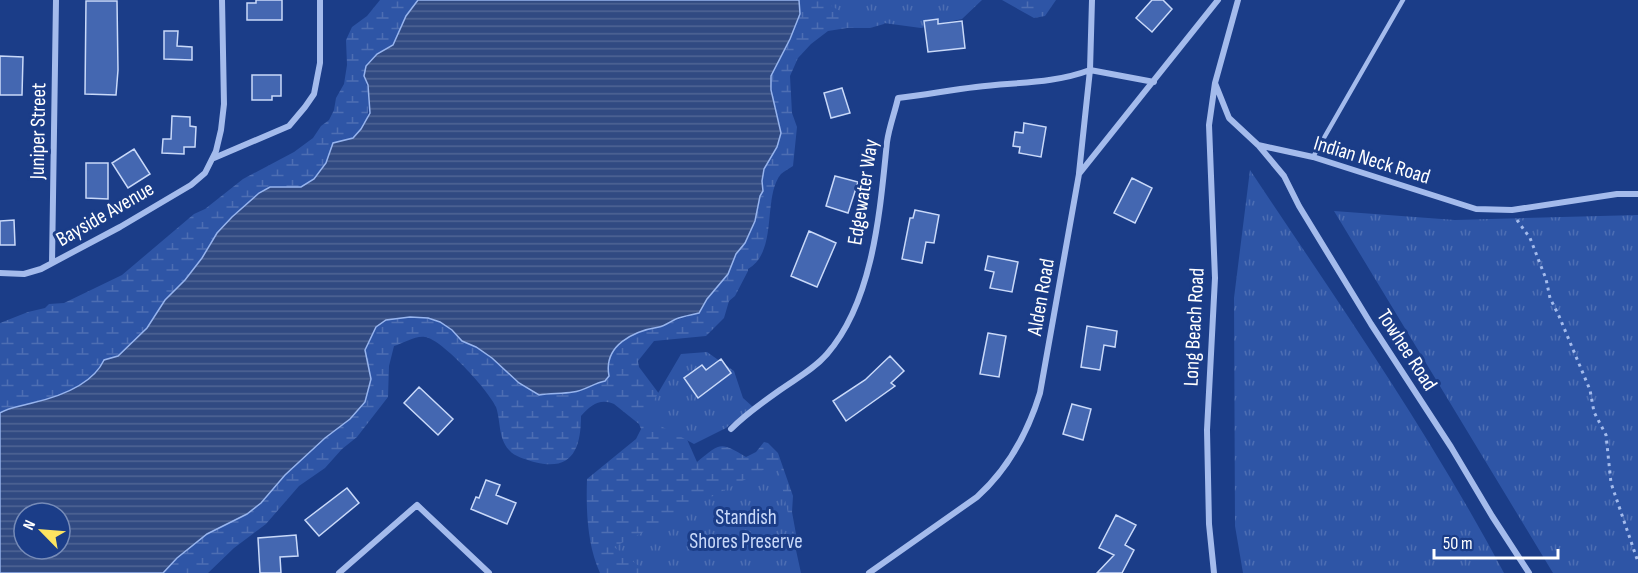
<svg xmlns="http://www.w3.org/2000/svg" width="1638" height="573" font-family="'Sofia Sans Condensed',sans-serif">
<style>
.wetland{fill:url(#wetland-marsh)}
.park{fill:url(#park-tufts)}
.water{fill:url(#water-rules);stroke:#97b4ee;stroke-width:1.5;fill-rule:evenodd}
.building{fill:#4467b1;stroke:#c9d9f9;stroke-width:1.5}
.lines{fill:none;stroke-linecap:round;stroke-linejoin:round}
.path{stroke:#a4bbec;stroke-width:3;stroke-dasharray:3 4.5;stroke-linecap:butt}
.service{stroke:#a4bbec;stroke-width:4.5}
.minor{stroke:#a4bbec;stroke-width:6}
.labels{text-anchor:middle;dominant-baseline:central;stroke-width:6;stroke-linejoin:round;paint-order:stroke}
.street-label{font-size:21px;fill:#fff;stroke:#1b3d88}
.park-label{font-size:21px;fill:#c9d9f9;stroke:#1b3d88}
</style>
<defs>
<pattern id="wetland-marsh" width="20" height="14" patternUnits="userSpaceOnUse" patternTransform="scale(1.5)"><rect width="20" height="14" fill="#2e55a6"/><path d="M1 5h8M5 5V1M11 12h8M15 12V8" fill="none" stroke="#4d6eb3"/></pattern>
<pattern id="park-tufts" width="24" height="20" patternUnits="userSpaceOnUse" patternTransform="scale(1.5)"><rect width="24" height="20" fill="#2e55a6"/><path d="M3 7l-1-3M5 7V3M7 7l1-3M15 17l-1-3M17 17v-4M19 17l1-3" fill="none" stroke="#4d6eb3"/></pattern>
<pattern id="water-rules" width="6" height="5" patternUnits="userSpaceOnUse" patternTransform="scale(1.5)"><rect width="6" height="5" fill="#314a82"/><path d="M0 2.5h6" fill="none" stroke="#506595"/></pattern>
</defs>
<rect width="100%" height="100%" fill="#1b3d88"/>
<path class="wetland" d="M380 0H418L406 16 393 45 377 54 364 76C371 95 373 126 352 138 347 141 339 142 333 143L326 163 314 179 301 187H270L259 193 232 217 217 233 202 258 185 280 165 300 148 328 118 356 104 361C92 386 58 397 32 403 22 406 9 407 0 413V323L28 312 45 308 49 304 64 303 122 275 194 214 205 209 243 179 294 152 313 138 321 126 329 120 334 110 336 98 344 84 347 65 346 40 352 27 367 16Z
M799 0H889L895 12 884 24 870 28H847L828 31 811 44 798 58 790 76 792 113 797 127 793 166C789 169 784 171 781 174 762 197 779 251 748 269V271L735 296 729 301 724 318 706 336 654 341 638 361 639 367 678 419 697 462C720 443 720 441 746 457L756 452 764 442 768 443 778 453 793 496 792 512 796 534 788 560 787 573H600C587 544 586 510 587 479L636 439 641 429 639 424 614 404C600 398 591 405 581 416 581 449 572 472 534 462 525 459 515 457 509 450 498 438 501 422 496 407 489 391 442 339 425 337 417 335 403 343 394 346L389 366 388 397 357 437 342 449 325 468 299 486 266 524 234 548 208 573H163L177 558 207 534 248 514 261 503 285 475 325 438 350 419 365 402 371 379 365 350 376 327 386 320 410 317 428 318 440 322 452 330 462 341 476 347 492 358 519 383 539 395C551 393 562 394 573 392 584 391 594 383 605 381L609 376C604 346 630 335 654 326 660 327 689 315 699 313L707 299 728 274 736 254 745 243 755 221 760 196 763 191 762 181 764 169 777 147 771 76 790 39 800 14Z
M1002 0H1056L1045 16 1034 18Z"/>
<path class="park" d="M821 0H982L962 19 921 28 854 19Z
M1250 170C1338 302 1429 432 1504 573H1243L1235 526 1234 298Z
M1334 211 1455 220 1638 215V573H1553Z
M707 352 734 371 743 398 753 407 726 428 694 444 644 417 681 354Z
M777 463 801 573H648L614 547Z"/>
<path class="water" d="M418 0H799L800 14 790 39 771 76V90L781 133 777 147 764 169 762 181 763 191 760 196 755 221 745 243 736 254 728 274 707 299 699 313C691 315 683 316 676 319 671 321 665 326 659 327 634 331 603 345 609 376L605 381C594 383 584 391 573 392 562 394 551 393 539 395L519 383 492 358 476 347 462 341 452 330 440 322 428 318 410 317 386 320 376 327 365 350 371 379 365 402 350 419 325 438 285 475 261 503 247 514 207 534 177 558 163 573H0V413C9 407 22 406 32 403 58 397 92 386 104 360L118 356 147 328 165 300 185 280 202 258 217 233 232 217 259 193 270 187H301L314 179 326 163 333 143 353 138 361 129 370 113 368 85 364 76 366 66 377 54 393 45 406 16ZM24 513H60V549H24Z"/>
<path class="building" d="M256 0H282V20H247V3H256Z
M1152 0H1163L1172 9 1152 32 1136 18Z
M86 1H117L118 70 116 95 85 94Z
M938 19V24L962 21 965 48 928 52 924 21Z
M164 31H178L177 46 192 47V60L164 59Z
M0 56 23 57 22 95H0Z
M252 75H281V96H272V100H252Z
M842 88 850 113 831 118 824 93Z
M172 116 190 117V126L196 127 195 147H184V154L162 153 163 139H171Z
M1024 123 1046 127 1041 157 1019 153 1020 147 1013 146 1015 132 1023 133Z
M134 149 150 174 128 188 112 163Z
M86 163H108V199L86 198Z
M835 176 858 182 848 213 826 206Z
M1132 178 1152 188 1135 223 1114 213Z
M915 210 939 215 934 243 926 242 922 263 902 259 910 218H913Z
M14 220 15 245H0V221Z
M809 231 836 243 817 287 791 276Z
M988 256 1018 262 1012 292 990 288 994 272 985 270Z
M1087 326 1117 331 1115 347 1104 345 1100 370 1081 367Z
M988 333 1006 336 999 377 980 374Z
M890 356 904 371 891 383 895 386 846 421 833 401 865 380Z
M721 359 731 373 698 398 684 378 702 365 706 370Z
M419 387 453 419 438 435 404 403Z
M1072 404 1091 409 1083 440 1063 434Z
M486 480 500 485 496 495 516 503 507 524 471 509 476 497 479 498Z
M347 488 359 503 319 536 305 520Z
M1116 515 1136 525 1125 545 1134 550 1122 573H1097L1114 555 1099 548Z
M296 535 298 556 280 557 281 573H260L258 538Z"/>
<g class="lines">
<path class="path" d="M1517 220 1530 238 1546 279 1550 298 1559 316 1590 390 1594 412 1606 435 1611 483 1638 562"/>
<path class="service" d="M1313 157 1403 0"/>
<path class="minor" d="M1092 0 1090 70 1154 82
M1238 0 1215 83 1229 118 1258 145 1313 157 1476 209 1512 210 1617 194H1638
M1259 146 1284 176 1299 206 1371 324 1451 447 1492 516 1529 573
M214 158 289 126 305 107 314 94 320 63V0
M52 263 56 0
M0 273 24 274 41 269 120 227 191 185 205 173 216 151 221 130 224 104 222 0
M731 429C746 414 763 402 780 390 797 378 814 369 827 354 874 300 880 209 887 142 889 127 895 112 898 98 925 95 950 90 976 87 1014 82 1053 84 1090 70L1079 173
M339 573 417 505 489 573
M869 573 977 497C1008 469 1028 432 1040 393L1079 174 1218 0
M1214 573 1209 524 1207 430 1215 278 1209 125 1215 83"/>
</g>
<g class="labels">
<g class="street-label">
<text transform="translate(38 131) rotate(-89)">Juniper Street</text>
<text transform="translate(1372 160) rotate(17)">Indian Neck Road</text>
<text transform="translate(863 192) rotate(-81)">Edgewater Way</text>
<text transform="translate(105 214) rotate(-30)">Bayside Avenue</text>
<text transform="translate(1041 297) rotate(-80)">Alden Road</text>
<text transform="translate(1194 327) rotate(-87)">Long Beach Road</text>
<text transform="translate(1407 350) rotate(57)">Towhee Road</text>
</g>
<g class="park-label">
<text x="746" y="517">Standish<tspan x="746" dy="24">Shores Preserve</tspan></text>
</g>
</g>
<g transform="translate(42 531) rotate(295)"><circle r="28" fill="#1b3d88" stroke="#768bb8" stroke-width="1.5"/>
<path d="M0-4.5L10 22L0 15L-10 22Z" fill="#fde460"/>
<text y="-9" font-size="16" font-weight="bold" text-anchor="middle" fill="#ffffff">N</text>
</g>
<path d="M1434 549v9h124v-9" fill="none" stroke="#ffffff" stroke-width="3"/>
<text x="1443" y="549" font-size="18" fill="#ffffff" stroke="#1b3d88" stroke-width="4.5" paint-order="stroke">50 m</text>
</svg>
